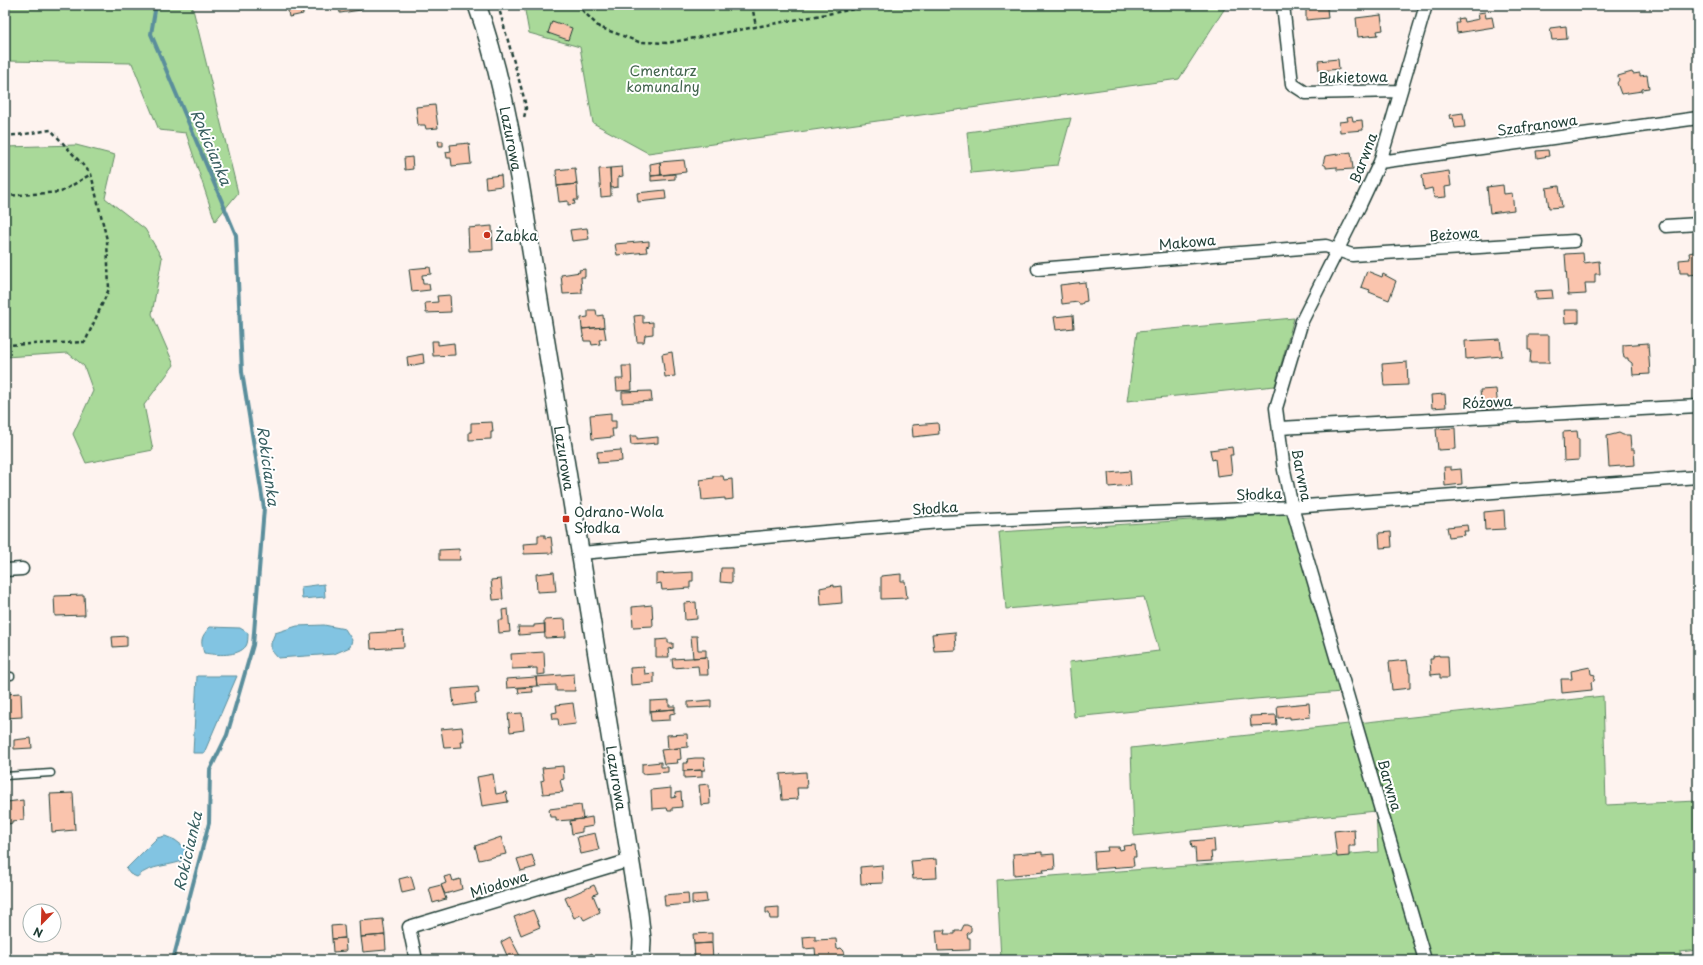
<svg xmlns="http://www.w3.org/2000/svg" width="1703" height="965" font-family="'Playpen Sans',sans-serif">
<style>
.green{fill:#a9d999;stroke:#648b66}
.water{fill:#82c4e2;stroke:#5a8e9c}
.lines{fill:none;stroke-linecap:round;stroke-linejoin:round}
.stream{stroke:#5a8e9c;stroke-width:4}
.building{fill:#fac4ad;stroke:#1f3d34}
.lane-casing{stroke:#1f3d34;stroke-width:9}
.street-casing{stroke:#1f3d34;stroke-width:15}
.secondary-casing{stroke:#1f3d34;stroke-width:20}
.path{stroke:#1f3d34;stroke-width:2.5;stroke-dasharray:4 3;stroke-linecap:butt}
.lane{stroke:#fff;stroke-width:6}
.street{stroke:#fff;stroke-width:12}
.secondary{stroke:#fff;stroke-width:17}
.poi-dot{fill:#c8321e;stroke:#fff;stroke-width:1.5}
.labels{text-anchor:middle;dominant-baseline:central;stroke-width:4;stroke-linejoin:round;paint-order:stroke}
.park-label{font-size:14px;fill:#42644d;stroke:#fff}
.street-label{font-size:14px;fill:#1f3d34;stroke:#fff}
.poi-label{font-size:14px;fill:#1f3d34;stroke:#fff;text-anchor:start}
.water-label{font-size:15px;font-style:italic;fill:#385f60;stroke:#fff}
</style>
<rect width="100%" height="100%" fill="#fef3ef"/>
<filter id="ink" filterUnits="userSpaceOnUse"><feTurbulence type="fractalNoise" baseFrequency=".025" numOctaves="2"/><feDisplacementMap in="SourceGraphic" scale="8" xChannelSelector="R" yChannelSelector="G"/><feConvolveMatrix kernelMatrix="1 2 1 2 8 2 1 2 1" color-interpolation-filters="sRGB"/></filter>
<g filter="url(#ink)">
<path class="green" d="M5 5H192L238 193 215 221 186 133 159 130 132 63 5 61Z
M524 5H1227L1179 79 648 153 593 123 580 47 529 33Z
M1071 118 1058 165 971 173 967 132Z
M76 145 115 155 105 198 145 229 162 258 152 314 174 365 144 405 153 450 86 463 73 434 93 391 84 366 68 353 5 357V147Z
M1294 318 1275 386 1127 401 1137 332Z
M1287 514 1313 594 1342 692 1255 699 1074 717 1069 662 1159 651 1144 597 1006 609 999 532Z
M1603 696 1606 805 1698 801V950L1680 952 1681 960H1103L1101 953 1027 960H1001L997 880 1378 852 1376 811 1134 836 1131 748Z"/>
<path class="water" d="M324 584 325 597 302 599 301 587Z
M324 625 345 629 352 640 350 647 334 654 278 658 271 650V643L275 633 297 626Z
M210 627 240 628 248 633C248 637 248 643 246 646 238 657 216 655 204 653 200 640 201 637 210 627Z
M197 676H237L204 753H193Z
M165 836 175 840 188 850 187 859C171 867 150 864 137 877L130 874 126 869 157 838Z"/>
<g class="lines">
<path class="stream" d="M156 5 151 34 236 235 242 372 264 508 253 645 227 735 210 770 209 823 173 960"/>
</g>
<path class="building" d="M287 5H302L303 14 289 17Z
M339 5H360L361 10 340 13Z
M1327 8 1328 18 1306 20V9Z
M1485 12 1486 18 1492 17 1494 27 1457 33 1456 23H1459L1458 19 1463 18 1464 22 1479 19 1478 13Z
M1381 15 1383 30 1377 31 1378 35 1358 37 1356 18Z
M552 21 572 28 568 40 548 33Z
M1566 26 1567 39 1552 40 1550 28Z
M1338 59 1339 69 1319 71 1318 61Z
M1632 72 1633 74 1640 73V76L1647 75 1649 88 1642 89V91L1621 94 1617 83 1619 80 1618 76Z
M435 105 438 128 426 129 425 125H418L416 107Z
M1463 113 1465 127 1455 128 1453 118 1450 119 1449 115Z
M1352 116 1353 121 1362 120 1363 130 1340 132 1339 122 1348 121 1347 117Z
M438 141H443V146H439Z
M469 143 471 164 452 166 451 158H447L446 152 451 151 450 145Z
M1548 150 1549 156 1537 158 1536 151Z
M1351 152 1353 169 1337 170V167L1326 168V166L1323 164 1325 156Z
M412 157 413 169 405 170 404 158Z
M684 160 686 172 661 175 660 162Z
M660 162 661 175 651 176 650 164Z
M622 167 623 176 618 177V187L611 188 610 168Z
M575 168 577 184 557 186 556 170Z
M610 168 611 196 601 197 599 169Z
M1449 171 1451 186 1445 187 1446 197 1434 198 1432 188 1424 190 1422 175Z
M675 174V179L651 181V176Z
M501 175 502 186 486 188 485 177Z
M577 184 578 200H574L575 204 568 205V201L559 202 557 186Z
M1503 185 1504 194 1512 193 1514 210 1490 213 1487 187Z
M1559 186 1562 207 1549 208 1546 188Z
M665 190 666 199 638 202 637 193Z
M492 226 493 250 469 251 468 228Z
M587 228 589 239 572 241 570 230Z
M649 241V246L646 247 647 252 617 255 615 244Z
M1698 251V274L1688 275V273H1680L1679 260 1690 259 1689 253Z
M1583 253 1584 263 1599 261 1600 274H1595V283H1585L1586 294 1568 295 1565 254Z
M430 267 431 274 422 275 423 284H429L430 290 412 292 409 269Z
M585 269V277H581L582 293 563 294 561 275 580 272 579 270Z
M1367 271 1382 277 1383 274 1396 281 1389 300 1369 292 1370 290 1361 287Z
M1085 282 1087 301 1083 302 1082 304H1079L1078 302 1062 304 1060 285Z
M1552 290 1553 298 1536 299 1535 291Z
M450 295 451 312 426 313 425 303 438 302 437 296Z
M588 310H596L597 316 603 315 604 327 582 329 581 318 588 317Z
M1564 310H1579V322L1565 323Z
M643 315V323L653 322V334L645 335 644 342H637L634 316Z
M1073 315 1074 328 1056 330 1054 317Z
M604 327 606 339 599 340 600 344 592 345 591 341H584L582 329Z
M1528 335H1549V363H1530L1531 350H1528Z
M1500 339 1502 356 1466 359 1465 341Z
M432 341H438V345L454 343 455 355 433 356Z
M1648 343 1650 374 1633 375 1632 363 1628 360V358H1624L1623 353V345Z
M672 352 675 376 665 377 662 354Z
M423 354 424 363 408 366 407 357Z
M1407 362 1408 385 1384 386 1382 364Z
M622 366H631L632 390 617 391 616 379H623Z
M1496 389 1498 408 1482 410 1480 390Z
M651 391 652 401 622 403V392Z
M1445 394 1446 407 1432 408 1431 395Z
M611 413V421H616V429H612L613 437 592 439 590 415Z
M492 422 493 432H491V439L469 440V432H471V423Z
M938 423 939 434 913 437 912 425Z
M1455 428 1456 449 1438 450 1436 429Z
M1577 431 1578 439H1579V460L1564 461 1563 432Z
M1619 433 1623 435H1630L1631 449H1634L1635 465 1609 467 1607 436Z
M630 436H637V439L658 437V443L631 445Z
M1232 447 1233 455H1230L1232 474 1217 476 1215 459 1212 460 1210 450Z
M621 450 622 461 598 463 597 452Z
M1444 467H1451V470L1461 469 1462 484 1445 486Z
M1130 471 1131 485 1109 487 1108 473Z
M713 476H723L724 480 732 479 733 499 725 500V498L702 500 700 480 713 478Z
M1504 510 1505 529 1485 530 1484 512Z
M1467 525 1468 531H1464L1465 535 1449 537 1447 527Z
M1391 532 1392 547 1380 548 1379 533Z
M538 535H545V538L551 537 553 553 524 554 523 544 538 543Z
M459 549 460 560H439V550Z
M721 568H732V583L720 582Z
M554 572 556 591 537 592 536 574Z
M693 572V581H690V588L662 590 661 583 656 584V574Z
M901 574V581H905L907 598 881 599V576Z
M501 579 503 599 493 600 491 580Z
M834 585V587L841 586 842 603 821 605 820 588Z
M84 595 85 615 55 616 54 596Z
M696 602 697 619 685 620 684 603Z
M652 605 653 626 633 627 632 607Z
M508 609 510 632 499 633 498 620H503L502 610Z
M565 619 566 637 545 638 544 620Z
M545 624V633L519 635 518 627H534V625Z
M403 631 404 647 371 649 370 633Z
M955 632 956 650 934 651 932 634Z
M127 636V646L113 647 112 637Z
M691 636H697L698 650H706V657L693 658Z
M668 639V643H673V648L668 649 669 657H656V640Z
M544 652 545 674 537 675V668L512 669 511 654Z
M1439 655V656H1448L1449 678H1440V674L1431 675 1430 659H1433V656Z
M707 657 708 675H699L698 666 673 668 672 659Z
M1407 660 1409 673H1410V688L1392 690 1389 662Z
M644 667 645 674 654 673V683L631 685 630 668Z
M1590 667 1591 674 1595 675 1594 681 1591 682 1592 690 1562 693 1561 679H1572L1571 671Z
M574 674 575 691H556V685L537 686 536 677Z
M536 677 537 686 507 688 506 679Z
M478 687 479 693 475 694 476 703 454 706 452 689Z
M532 687 533 692 519 693 518 688Z
M21 693 22 717 5 718V694Z
M669 700V706H675V709L650 711V701Z
M711 700V707L688 708V702Z
M573 703 576 724 559 726 558 719H553L552 713 557 712 556 705Z
M1309 703 1310 717 1290 719V717L1278 718 1277 706Z
M675 709V713L670 714V720L651 721 650 711Z
M522 713 524 730 510 732 508 714Z
M1276 715 1277 725 1251 726 1250 716Z
M462 727 464 741H461L462 747 444 748 441 729Z
M687 734 688 747 668 749 667 735Z
M31 738 32 748 14 749V740Z
M680 748 681 759 677 760 678 763 664 764 661 750Z
M695 758H704L705 770 683 771V763H688L687 759Z
M661 762V767H668V772L642 774V764Z
M563 766 564 779 560 780 563 792 543 794 541 781 544 780 542 768Z
M702 770V777L684 778V771Z
M806 772 807 788H797L798 799 782 800 780 774Z
M493 774 496 794 506 792 508 802 482 806 477 777Z
M709 784 710 804 701 805 699 785Z
M671 788V798L676 797 675 793 681 792 682 807 672 808V811H668L667 808 652 809 651 790Z
M5 792H7V802L23 800 24 820 12 821V823L9 824 5 821Z
M73 793 75 830 52 832 50 794Z
M581 805 583 819 556 821V817H550L549 809Z
M592 817 593 826 582 828V832L572 834 570 821Z
M1354 829 1355 846H1349V856L1337 857 1334 831Z
M595 833 599 850 581 854 577 837Z
M501 837 506 854 479 860 475 846Z
M1214 839 1215 852H1211L1212 861 1196 862 1195 847 1192 848 1191 841Z
M1135 845 1136 857H1133L1134 866 1095 869 1094 852 1108 851 1107 847H1119L1120 850 1124 849 1123 846Z
M1042 852V855L1054 854 1055 869 1043 870 1044 872 1014 875 1013 854Z
M532 855 536 867 521 871 517 859Z
M936 859 937 878 913 879 911 861Z
M882 865 883 883 861 884 860 867Z
M451 875 453 881 460 879 462 889 445 894 441 885 446 883 444 877Z
M411 876 415 890 402 893 399 879Z
M441 885 446 899 433 903 429 888Z
M594 885 598 893 593 895 600 912 584 920 581 915 574 918 565 898Z
M688 893 689 904 665 906 664 895Z
M706 894 707 902 692 904V895Z
M779 907V919H770L769 913H766V908Z
M533 910 540 927 521 935 514 917Z
M383 919 385 935 361 937 360 921Z
M344 925 345 938 332 939 331 926Z
M964 925H967L971 927V931L967 934 968 938H970V950L938 951 936 930H945L944 934H955V931H961Z
M712 933V943L694 944 693 934Z
M385 935 386 950 363 952 361 937Z
M815 936V940L836 939 837 949 841 948 844 951 843 958 816 960 815 948 804 949 803 937Z
M510 937 520 956 509 960 501 942Z
M345 938 346 951 333 952 332 939Z
M712 943 713 960H695L694 944Z
M592 953 595 960H577Z
M477 955 479 960H467Z"/>
<g class="lines">
<defs>
<path id="lane" d="M5 676H11
M5 776 51 773"/>
<path id="street" d="M1283 5 1292 84 1306 93 1400 91
M1380 162 1698 118
M1666 226 1698 224
M1038 269 1326 246 1352 255 1574 241
M1279 428 1698 406
M581 553 940 522 1292 507 1698 477
M5 570 22 569
M416 960 409 927 631 860
M1425 960 1292 507 1284 470 1276 408 1302 321 1359 207 1380 162 1426 5"/>
<g id="secondary">
<path id="s1" d="M477 5C498 63 509 123 520 183L639 913 642 940 641 960"/>
</g>
</defs>
<use href="#lane" class="lane-casing"/>
<use href="#street" class="street-casing"/>
<use href="#secondary" class="secondary-casing"/>
<path class="path" d="M498 5 524 98 526 108 524 118
M577 5 599 27 639 42 667 43 877 5
M752 5 756 27
M5 135C20 136 35 132 51 130L91 174 107 240 109 289 85 342 5 345
M5 196 61 192 91 174"/>
<use href="#lane" class="lane"/>
<use href="#street" class="street"/>
<use href="#secondary" class="secondary"/>
</g>
</g>
<g class="poi-dot">
<circle cx="487" cy="235" r="4"/>
<rect x="562" y="515" width="8" height="8" rx="2"/>
</g>
<g class="labels">
<g class="park-label">
<text x="663" y="70">Cmentarz<tspan x="663" dy="16">komunalny</tspan></text>
</g>
<g class="street-label">
<text transform="translate(1353 77) rotate(-1)">Bukietowa</text>
<text transform="translate(1537 125) rotate(-8)">Szafranowa</text>
<text stroke="none"><textPath href="#s1" startOffset="138">Lazurowa</textPath></text>
<text transform="translate(1363 158) rotate(-69)">Barwna</text>
<text transform="translate(1454 234) rotate(-4)">Beżowa</text>
<text transform="translate(1187 242) rotate(-5)">Makowa</text>
<text transform="translate(1487 402) rotate(-3)">Różowa</text>
<text stroke="none"><textPath href="#s1" startOffset="462">Lazurowa</textPath></text>
<text transform="translate(1302 475) rotate(79)">Barwna</text>
<text transform="translate(1259 494) rotate(-2)">Słodka</text>
<text transform="translate(935 508) rotate(-4)">Słodka</text>
<text stroke="none"><textPath href="#s1" startOffset="786">Lazurowa</textPath></text>
<text transform="translate(1390 785) rotate(74)">Barwna</text>
<text transform="translate(499 884) rotate(-17)">Miodowa</text>
</g>
<g class="poi-label">
<text x="495" y="235">Żabka</text>
<text x="574" y="511">Odrano-Wola<tspan x="574" dy="16">Słodka</tspan></text>
</g>
<g class="water-label">
<text transform="translate(212 147) rotate(67)">Rokicianka</text>
<text transform="translate(269 466) rotate(82)">Rokicianka</text>
<text transform="translate(187 851) rotate(-77)">Rokicianka</text>
</g>
</g>
<rect width="1703" height="965" fill="none" stroke="#fff" stroke-width="20"/>
<rect x="10" y="10" width="1683" height="945" fill="none" stroke="#1f3d34" stroke-width="1.5" filter="url(#ink)"/>
<g transform="translate(42 923) rotate(203)"><circle r="19" fill="#ffffff" stroke="#a5b1ae"/>
<path d="M0-3L7 15L0 10L-7 15Z" fill="#c8321e"/>
<text y="-6" font-size="11" font-weight="bold" text-anchor="middle" fill="#1f3d34">N</text>
</g>
</svg>
